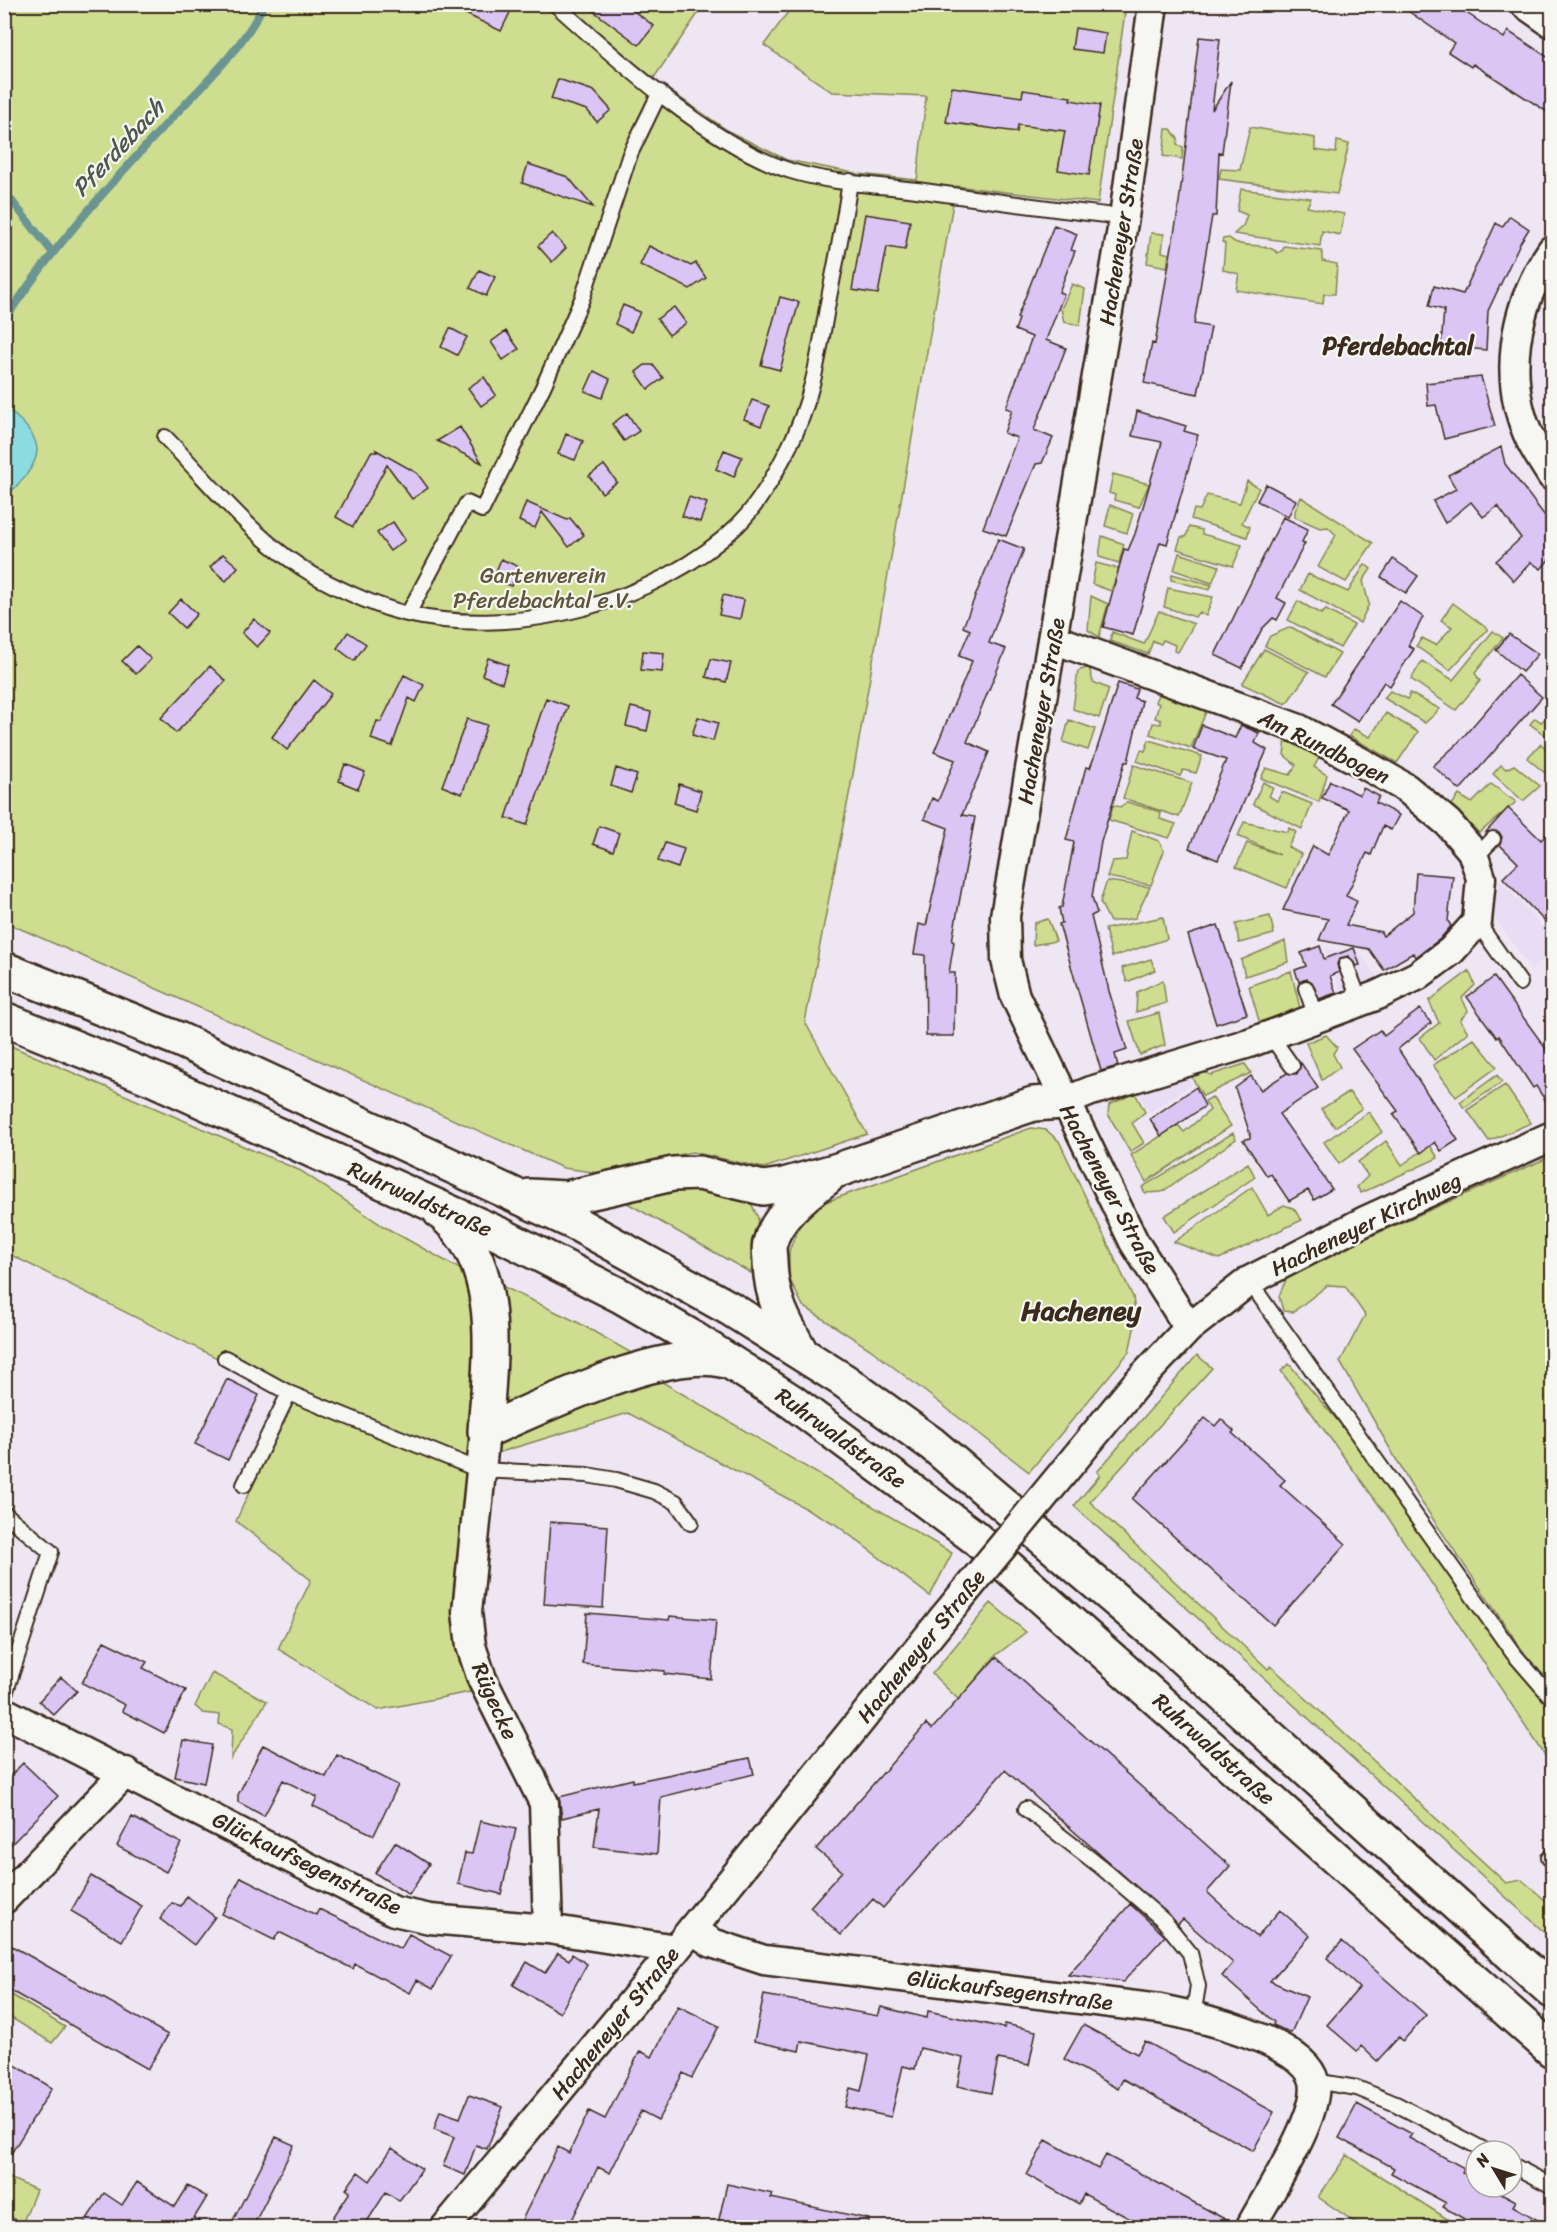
<svg xmlns="http://www.w3.org/2000/svg" width="1557" height="2232" font-family="Sriracha,sans-serif">
<style>
.built{fill:#e8ddf4}
.green{fill:#cfdd90;stroke:#858457;stroke-width:1.5}
.water{fill:#8adce0;stroke:#6a9592;stroke-width:1.5}
.lines{fill:none;stroke-linecap:round;stroke-linejoin:round}
.stream{stroke:#6a9592;stroke-width:8}
.building{fill:#dbc5f5;stroke:#3b2a1e;stroke-width:1.5}
.service-casing{stroke:#3b2a1e;stroke-width:18}
.minor-casing{stroke:#3b2a1e;stroke-width:33}
.trunk-casing{stroke:#3b2a1e;stroke-width:38}
.service{stroke:#f6f6f2;stroke-width:14}
.minor{stroke:#f6f6f2;stroke-width:28}
.trunk{stroke:#f6f6f2;stroke-width:33}
.minor-bridge-casing{stroke:#3b2a1e;stroke-width:33;stroke-linecap:butt}
.minor-bridge{stroke:#f6f6f2;stroke-width:28}
.labels{text-anchor:middle;dominant-baseline:central;stroke-width:4.5;stroke-linejoin:round;paint-order:stroke}
.street-label{font-size:22px;fill:#3b2a1e;stroke:#f6f6f2}
.park-label{font-size:22px;fill:#60573a;stroke:#f6f6f2}
.water-label{font-size:24px;font-style:italic;fill:#4f564e;stroke:#f6f6f2}
.neighbourhood-label{font-size:24px;font-weight:bold;fill:#3b2a1e;stroke:#f6f6f2}
.district-label{font-size:28px;font-weight:bold;fill:#3b2a1e;stroke:#f6f6f2}
</style>
<rect width="100%" height="100%" fill="#eee7f3"/>
<filter id="ink" filterUnits="userSpaceOnUse"><feTurbulence type="fractalNoise" baseFrequency=".0167" numOctaves="2"/><feDisplacementMap in="SourceGraphic" scale="12" xChannelSelector="R" yChannelSelector="G"/><feConvolveMatrix kernelMatrix="1 2 1 2 8 2 1 2 1" color-interpolation-filters="sRGB"/></filter>
<g filter="url(#ink)">
<path class="built" d="M1500 880 1552 937V952L1532 970 1495 919 1494 886Z
M1325 950H1357L1383 984 1343 997Z
M1186 1073 1192 1084 1150 1112 1136 1090Z"/>
<path class="green" d="M4 5H704L653 79 730 132 787 160 859 174 917 180 926 96 832 92 764 45 793 5H1126L1098 203 956 186 853 774 805 1022 867 1134 764 1168 692 1152 600 1173 563 1168 5 922Z
M1250 127 1315 138V150L1336 153 1337 141 1349 144 1337 194 1219 179 1221 169 1240 170Z
M1166 129H1171L1178 139 1177 145 1183 147 1182 159 1163 156Z
M1241 189 1311 198 1307 207 1344 214 1340 235 1322 231 1320 246 1234 234 1243 226 1247 215 1237 211Z
M1151 233 1164 234 1162 252 1169 254 1167 267 1147 263Z
M1229 238C1243 251 1264 240 1278 253L1283 250 1284 246 1322 251V261L1337 264 1335 294H1324L1323 304 1236 290 1239 274 1223 270 1225 244 1222 242 1223 239Z
M1072 284 1085 289 1080 325 1064 322 1061 309Z
M1113 474 1149 484 1139 507 1114 500 1115 495 1109 493Z
M1247 481 1259 488 1242 523 1250 527 1247 537 1191 519 1194 509 1200 510 1207 495 1240 503Z
M1301 497 1373 543 1346 582 1318 567 1336 535 1328 527 1320 528 1295 517V511Z
M1110 505 1133 514 1127 533 1105 526Z
M1189 527 1202 530V534L1242 545 1233 566 1177 549 1181 537H1186Z
M1102 536 1124 544 1119 563 1099 557Z
M1179 553 1219 566 1212 583 1174 570Z
M1096 563 1119 569 1111 591 1092 584Z
M1365 564 1371 569 1363 581 1369 604 1360 623 1300 590 1308 574 1348 592Z
M1172 574 1212 585 1209 590 1171 580Z
M1168 588 1213 597 1206 616 1199 612 1195 617 1164 607Z
M1091 596 1108 604 1099 637 1088 630Z
M1298 601 1321 614 1326 610 1354 625 1340 648 1288 620Z
M1453 603 1488 629 1450 670 1416 646 1422 638 1436 645 1452 627 1441 620Z
M1159 611 1194 624 1178 652 1174 651 1175 645 1163 640 1161 644 1153 641 1148 654 1110 641 1112 632 1144 644Z
M1291 627 1340 654 1325 677 1265 646 1270 636Z
M1493 631 1503 638 1475 673 1480 681 1456 710 1411 679 1422 661 1453 680Z
M1264 649 1309 672 1286 704 1242 684Z
M1089 667 1093 682 1109 689 1099 718 1073 709 1078 671Z
M1160 690 1208 707 1191 748 1150 734 1153 723 1161 724V720L1155 718 1159 704 1155 702Z
M1390 691 1408 699 1410 693 1440 709 1425 723 1384 698Z
M1386 713 1418 732 1397 763 1349 736 1354 729 1370 737Z
M1552 713V740L1530 724 1535 718 1541 722Z
M1069 720 1095 729 1088 750 1063 742Z
M1286 739 1320 756 1314 767 1327 775 1319 802 1261 778 1266 768 1290 775 1296 765 1284 755Z
M1149 740 1202 756 1196 773 1183 770 1180 776 1137 761 1141 750 1145 751Z
M1541 744 1552 754V779L1527 758Z
M1134 765 1192 783 1179 817 1123 798Z
M1501 765 1506 769 1514 765 1540 786 1523 801 1493 774Z
M1263 782 1273 788 1269 796 1277 801 1282 792 1312 804 1302 829 1253 804Z
M1491 784 1516 802 1479 833 1451 806 1459 795 1472 803Z
M1127 802 1161 812 1160 819 1176 824 1169 838 1109 820 1113 805 1120 807Z
M1244 822 1287 832 1289 828 1296 832 1288 847 1301 854 1287 888 1236 867 1247 843 1280 855 1238 836Z
M1132 831 1159 841 1164 851 1151 885 1107 877 1112 861 1126 860Z
M1107 881 1150 887 1135 918 1110 922 1100 902Z
M1270 916 1274 934 1239 943 1236 924Z
M1163 917 1167 939 1112 957 1105 929Z
M1048 919 1056 941 1033 945 1034 923Z
M1285 941 1288 962 1245 976 1241 960Z
M1151 959 1155 970 1127 982 1122 968Z
M1291 971 1300 1008 1260 1024 1249 986Z
M1469 971 1475 985 1462 998 1468 1011 1460 1020 1468 1032 1434 1060 1420 1038 1439 1023 1429 1001Z
M1163 980 1166 1003 1136 1012 1137 992Z
M1159 1013 1165 1045 1140 1055 1129 1021Z
M1326 1035 1337 1047 1333 1054 1340 1067 1322 1080 1306 1043Z
M1474 1039 1497 1067 1456 1097 1433 1065Z
M4 1043 301 1171 383 1226 501 1292 502 1286 577 1322 642 1359 630 1363 952 1553 930 1596 835 1524 628 1413 494 1454 475 1691 378 1710 278 1649 311 1580 236 1521 293 1396 5 1252Z
M1245 1064 1251 1073 1203 1096 1191 1076 1203 1072 1211 1075Z
M1497 1075 1502 1082 1464 1108 1460 1102Z
M1505 1085 1531 1123 1489 1141 1467 1110Z
M1349 1092 1362 1108 1335 1127 1321 1109Z
M1135 1093 1145 1112 1132 1123 1144 1143 1130 1152 1108 1114 1109 1105Z
M1212 1097 1231 1126 1146 1182 1131 1155 1178 1125 1184 1132 1210 1110 1205 1101Z
M1369 1112 1382 1132 1339 1164 1324 1142Z
M1031 1128 1046 1130 1059 1141 1133 1297 1136 1320 1129 1352 1029 1472 870 1349 803 1306 789 1278V1251L800 1223 820 1204Z
M1233 1133 1236 1139 1162 1192 1145 1193 1142 1187Z
M1386 1141 1402 1165 1430 1145 1438 1158 1361 1193 1357 1187 1368 1176 1358 1162Z
M1552 1156V1689L1542 1679 1418 1497 1340 1362 1365 1315 1345 1286 1328 1285 1293 1312 1283 1311 1279 1296 1287 1278 1330 1254Z
M1248 1163 1255 1177 1174 1232 1164 1216Z
M686 1181 722 1190 751 1203 758 1218 751 1273 620 1199Z
M1252 1187 1268 1215 1284 1205 1293 1208 1302 1220 1219 1259 1174 1242Z
M1197 1355 1212 1368 1090 1502 1268 1669 1271 1666 1506 1883 1522 1880 1552 1906V1939L1074 1506 1100 1475 1097 1472Z
M1289 1364 1348 1433 1552 1712V1766L1387 1516 1281 1371Z
M991 1603 1026 1632 995 1656 959 1700 932 1674Z
M212 1673 267 1701 231 1758 232 1729 219 1724 220 1715 203 1713 195 1706Z
M5 1991 65 2027 52 2043 5 2014Z
M1347 2155 1452 2222 1448 2227H1362L1318 2197Z
M5 2176 36 2190 22 2224 5 2212Z"/>
<path class="water" d="M5 407C51 444 44 459 5 498Z"/>
<g class="lines">
<path class="stream" d="M4 191 53 253
M4 321C51 249 108 187 166 124 200 88 242 50 264 4"/>
</g>
<path class="building" d="M445 4H514L501 31Z
M584 4H624L654 26 639 45Z
M1398 4H1453L1504 38 1508 31 1552 60V115L1473 64 1471 67 1448 52 1454 43Z
M1075 28 1106 33 1103 53 1072 49Z
M1199 37 1220 39 1212 110 1231 81 1222 153 1219 152 1216 216H1212L1194 324 1211 327 1198 394 1144 383 1152 343 1155 344 1178 211Z
M558 79 594 91 611 110 597 122 587 110 551 99Z
M952 87 1022 97 1023 90 1071 97 1070 100 1100 105 1089 175 1058 170 1065 131 1018 125 1017 132 946 122Z
M528 164 568 177 593 207 522 183Z
M865 214 910 221 905 250 887 247 878 294 852 290Z
M1510 216 1529 229 1520 243 1488 311 1486 350 1441 346 1444 310 1429 306 1434 286 1463 294 1496 223 1502 227Z
M1054 225 1077 234 1071 250 1075 251 1059 292 1064 294 1046 340 1066 348 1034 430 1053 438 1042 463 1036 464 1006 536 983 528 1017 438 1004 433 1012 410 1006 408 1032 337 1015 330 1019 319 1017 318Z
M552 233 566 248 552 262 538 246Z
M649 246 691 266 696 263 706 278 690 289 640 265Z
M479 270 495 277 486 296 470 288Z
M780 297 799 302 780 370 761 365Z
M623 305 640 312 631 332 615 324Z
M674 307 686 323 669 335 657 319Z
M450 328 467 337 457 355 441 347Z
M506 331 519 349 503 360 491 342Z
M645 365H653L663 378 648 389 636 372Z
M594 371 610 379 602 398 585 391Z
M484 377 496 395 481 406 468 388Z
M1481 377 1495 426 1444 439 1436 405 1428 406 1426 383Z
M752 400 769 406 761 426 744 419Z
M1137 411 1186 426 1184 431 1198 435 1167 544 1160 542 1133 635 1103 627 1124 549 1128 550 1135 534 1162 442 1132 436Z
M627 413 639 431 624 441 612 424Z
M460 427 482 463 437 441Z
M566 434 583 441 575 460 558 454Z
M1501 447 1505 464 1552 525V556L1541 569 1531 562 1514 581 1496 561 1521 538 1498 506 1483 517 1471 502 1445 523 1433 501 1456 489 1448 475Z
M376 450 417 473 428 488 412 499 387 465 353 527 336 517 371 452H377Z
M724 450 742 457 734 477 716 469Z
M604 465 617 482 602 493 589 476Z
M1266 484 1296 500 1288 517 1257 501Z
M689 497 707 503 700 522 682 516Z
M526 502 567 520 570 518 584 535 569 547 542 512 535 528 519 521Z
M1283 517 1308 529 1302 542 1305 543 1277 598 1286 603 1277 620 1273 618 1262 629 1242 668 1215 655Z
M393 522 405 540 390 551 377 533Z
M998 539 1024 549 989 643 1006 649 967 742 989 752 962 815 975 817 952 941 954 942 949 973H955L954 1036H926L925 955 914 954 919 924 926 926 948 828 924 819 932 798 938 801 955 760 934 752 972 661 959 656 970 630 963 627Z
M223 554 238 567 226 581 210 567Z
M501 559 519 567 511 586 493 579Z
M1393 559 1418 576 1406 593 1381 577Z
M723 595 744 600 740 619 719 615Z
M181 599 197 614 184 628 168 613Z
M1400 601 1423 617 1408 646 1414 649 1390 686 1384 682 1358 721 1331 704Z
M254 619 270 633 257 647 242 633Z
M348 632 366 644 354 661 337 648Z
M1509 634 1538 654 1522 672 1496 650Z
M137 646 151 659 136 674 122 661Z
M643 651 664 653 662 672 641 670Z
M488 658 508 665 502 683 482 675Z
M711 659 731 663 726 682 706 677Z
M210 666 226 681 176 733 161 718Z
M404 675 424 685 416 702 409 698 392 746 371 739 377 721 381 722Z
M1517 675 1542 697 1460 790 1433 766 1457 744Z
M314 680 331 694 287 750 272 737Z
M1118 683 1137 689 1134 698 1142 701 1128 762H1125L1101 842 1092 897 1097 913 1091 916 1109 991 1127 1050 1115 1054 1118 1066 1101 1071 1059 924 1062 923 1059 908 1062 907 1074 842 1066 840 1086 767 1090 768 1096 752Z
M546 698 568 706 527 825 506 818Z
M631 707 651 712 647 731 626 726Z
M698 717 718 723 713 741 692 735Z
M467 719 487 725 462 794 442 786Z
M1202 725 1235 738 1241 725 1245 727 1259 733 1255 743 1267 750 1218 860 1189 848 1226 760 1193 749Z
M345 764 365 772 358 789 339 781Z
M616 768 637 775 631 793 611 786Z
M1330 781 1360 795 1363 788 1379 796 1376 803 1399 815 1391 830 1383 826 1371 855 1367 853 1346 896 1357 901 1346 925 1381 932 1383 936 1413 912 1416 873 1453 876 1448 921 1451 926 1440 939 1416 957 1413 953 1384 970 1369 949 1319 940 1328 919 1283 910 1313 846 1328 855 1349 810 1322 798Z
M679 784 701 791 696 810 674 803Z
M1508 808 1541 840 1552 829V929L1503 878 1518 863 1500 845 1502 837 1499 832H1486Z
M599 826 619 833 613 851 593 844Z
M665 843 684 849 678 868 658 861Z
M1218 925 1247 1014 1216 1024 1188 935Z
M1320 946 1324 959 1354 948 1360 965 1356 966 1348 956 1339 959 1337 964 1339 972 1330 976 1336 993 1319 999 1312 982 1307 979 1299 982 1295 970 1306 966 1301 953Z
M1494 977 1552 1057V1111L1536 1086 1533 1088 1499 1036 1497 1038 1467 997Z
M1420 1009 1431 1023 1398 1049 1458 1140 1441 1151 1435 1142 1421 1153 1393 1114 1398 1111 1352 1049 1380 1030 1384 1036Z
M1301 1063 1318 1088 1279 1114 1332 1189 1314 1200 1308 1190 1289 1201 1271 1174 1267 1176 1243 1140 1250 1138V1134L1235 1088 1251 1076 1261 1090 1287 1073 1297 1074Z
M1196 1087 1205 1106 1161 1136 1150 1119Z
M227 1379 259 1395 228 1460 195 1444Z
M1205 1418 1215 1426 1221 1419 1234 1431 1232 1433 1285 1480 1280 1485 1346 1544 1273 1625 1132 1499Z
M550 1522 608 1526 603 1608 544 1604Z
M587 1613 669 1620 670 1616 716 1620 711 1679 664 1674 665 1671 583 1664Z
M104 1641 147 1662 143 1668 186 1690 164 1733 122 1711 125 1705 82 1683Z
M996 1657 1230 1866 1207 1892 1257 1937 1280 1910 1310 1936 1270 1981 1307 1997 1291 2033 1273 2025 1274 2022 1222 1976 1233 1963 1183 1919 1178 1924 1005 1770 883 1908 873 1899 841 1935 810 1907 842 1871 816 1849 926 1724 932 1729Z
M61 1677 77 1691 54 1715 39 1701Z
M183 1740 212 1745 204 1783 175 1777Z
M263 1745 326 1777 337 1755 398 1785 374 1835 313 1806 317 1797 283 1780 264 1816 238 1802V1795Z
M750 1758 754 1774 661 1797 657 1854 594 1847 599 1809 562 1818 559 1797 633 1779V1782Z
M23 1763 58 1796 4 1852V1782Z
M132 1817 181 1843 166 1872 117 1846Z
M480 1821 516 1829 501 1894 458 1884 465 1853 472 1854Z
M395 1842 429 1864 409 1895 375 1873Z
M91 1876 142 1906 122 1941 71 1911Z
M241 1877 316 1915 319 1909 401 1949 409 1934 451 1956 433 1989 417 1980 410 1993 355 1964 353 1969 279 1932 274 1940 222 1914Z
M187 1896 215 1917 194 1945 160 1919 172 1903 181 1906Z
M1130 1904 1165 1936 1123 1982 1068 1975Z
M1342 1941 1426 2015 1403 2041 1399 2037 1377 2061 1361 2046 1357 2051 1327 2025 1359 1988 1327 1958Z
M12 1946 168 2035 148 2069 4 1987V1958Z
M558 1953 569 1960 572 1954 587 1964 560 2013 513 1985 527 1962 545 1973Z
M764 1995 878 2016 881 2007 927 2018 928 2011 1004 2028 1005 2024 1036 2031 1029 2065 998 2059 991 2093 957 2086 963 2058 920 2048 915 2069 903 2066 891 2117 845 2107 850 2088 861 2091 869 2055 801 2041 799 2051 754 2041Z
M678 2006 719 2026 692 2078 683 2073 658 2120 641 2111 610 2173 598 2167 568 2228H518L558 2147 569 2153 589 2111 605 2119 640 2051 652 2057Z
M1083 2025 1137 2054 1145 2041 1274 2112 1253 2151 1123 2079 1118 2089 1064 2059Z
M4 2058 52 2088 4 2165Z
M469 2095 503 2107 487 2149 476 2145 465 2175 443 2166 454 2137 434 2129 440 2111 460 2118Z
M1357 2104 1412 2134 1409 2138 1464 2168 1462 2172 1476 2179V2187H1490L1516 2201 1513 2206 1552 2228H1480L1443 2207 1446 2203 1391 2173 1394 2168 1339 2138Z
M276 2137 294 2145 252 2228H229Z
M1046 2140 1098 2169 1106 2155 1234 2224V2228H1147L1084 2194 1079 2204 1027 2175Z
M392 2148 422 2169 399 2201 386 2192 363 2228H326L350 2192 346 2189 358 2172 370 2181Z
M137 2182 175 2207 188 2186 207 2197 194 2218 209 2228H81L104 2193 122 2205Z
M727 2184 773 2194 771 2198 869 2219 868 2228H717Z"/>
<g class="lines">
<defs>
<path id="service" d="M555 4C617 60 712 146 791 171 830 183 876 185 917 190 986 200 1055 210 1124 217
M165 437C212 485 257 544 317 577 345 592 375 606 407 614 516 639 658 603 738 525 760 503 775 474 789 447 811 405 819 355 827 308 835 266 844 224 850 181
M408 614 467 503 482 510 543 387 582 299 630 154 660 92
M1474 859 1493 839
M1477 922 1520 983
M1346 965 1360 1001
M1306 988 1316 1017
M1270 1035 1292 1066
M1249 1281 1513 1653 1552 1698
M225 1358 289 1393 479 1470 587 1475 616 1480 654 1491 676 1502 691 1523
M244 1485 289 1393
M4 1513 51 1552 4 1697
M1026 1809 1101 1867 1164 1921 1190 1953 1198 1986 1193 2016
M1549 1858 1552 1854
M1314 2081 1357 2088 1396 2104 1486 2151
M1512 2165 1552 2186"/>
<path id="minor" d="M1153 4 1124 217 1005 916 1006 960 1015 996 1134 1242 1189 1328
M1525 4 1552 23
M1552 250C1514 306 1501 378 1531 441 1537 453 1545 465 1552 476
M1054 639 1299 729 1357 760 1406 788 1448 823 1472 851 1481 878 1477 922 1451 951 1417 976 1378 995 1249 1043 1091 1091 1064 1102
M485 1431 467 1612 471 1646 482 1679 544 1803 548 1929
M1076 1457 1136 1384 1189 1328 1249 1281 1367 1220 1552 1136
M4 1712 394 1911 430 1919 548 1929 676 1949
M4 1899 126 1772
M692 1929 712 1943 764 1960 1160 2009C1195 2016 1305 2041 1314 2081 1321 2115 1267 2195 1250 2228
M445 2228 676 1949 941 1621"/>
<path id="trunk" d="M4 969 178 1039 577 1224 729 1308 843 1380 932 1444 1163 1640 1552 1991
M4 1019 153 1079 501 1235 621 1296 688 1335 791 1401 973 1536 1552 2050
M529 1196 566 1198 673 1174 699 1173 763 1188 784 1185 838 1170 1033 1104 1064 1102
M440 1212C505 1263 490 1359 485 1431 544 1406 664 1345 726 1361
M801 1352C783 1320 771 1298 770 1262 770 1256 768 1248 770 1243 776 1217 806 1193 827 1178"/>
</defs>
<use href="#service" class="service-casing"/>
<use href="#minor" class="minor-casing"/>
<use href="#trunk" class="trunk-casing"/>
<use href="#service" class="service"/>
<use href="#minor" class="minor"/>
<use href="#trunk" class="trunk"/>
<defs>
<path id="minor-bridge" d="M941 1621 1076 1457"/>
</defs>
<use href="#minor-bridge" class="minor-bridge-casing"/>
<use href="#minor-bridge" class="minor-bridge"/>
</g>
</g>
<g class="labels">
<g class="street-label">
<text transform="translate(1121 232) rotate(-81)">Hacheneyer Straße</text>
<text transform="translate(1041 711) rotate(-80)">Hacheneyer Straße</text>
<text transform="translate(1324 747) rotate(26)">Am Rundbogen</text>
<text transform="translate(1110 1189) rotate(62)">Hacheneyer Straße</text>
<text transform="translate(420 1199) rotate(24)">Ruhrwaldstraße</text>
<text transform="translate(1366 1224) rotate(-26)">Hacheneyer Kirchweg</text>
<text transform="translate(841 1438) rotate(36)">Ruhrwaldstraße</text>
<text transform="translate(921 1646) rotate(-51)">Hacheneyer Straße</text>
<text transform="translate(495 1701) rotate(66)">Rügecke</text>
<text transform="translate(1214 1749) rotate(42)">Ruhrwaldstraße</text>
<text transform="translate(307 1863) rotate(26)">Glückaufsegenstraße</text>
<text transform="translate(1010 1990) rotate(7)">Glückaufsegenstraße</text>
<text transform="translate(615 2023) rotate(-51)">Hacheneyer Straße</text>
</g>
<g class="park-label">
<text x="543" y="575">Gartenverein<tspan x="543" dy="25">Pferdebachtal e.V.</tspan></text>
</g>
<g class="water-label">
<text transform="translate(118 148) rotate(-47)">Pferdebach</text>
</g>
<g class="neighbourhood-label">
<text x="1398" y="346">Pferdebachtal</text>
</g>
<g class="district-label">
<text x="1081" y="1310">Hacheney</text>
</g>
</g>
<rect width="1557" height="2232" fill="none" stroke="#f6f6f2" stroke-width="24"/>
<rect x="12" y="12" width="1533" height="2208" fill="none" stroke="#3b2a1e" stroke-width="2" filter="url(#ink)"/>
<g transform="translate(1494 2169) rotate(308)"><circle r="28" fill="#f6f6f2" stroke="#aba49d" stroke-width="1.5"/>
<path d="M0-4.5L10 22L0 15L-10 22Z" fill="#3b2a1e"/>
<text y="-9" font-size="16" font-weight="bold" text-anchor="middle" fill="#3b2a1e">N</text>
</g>
</svg>
